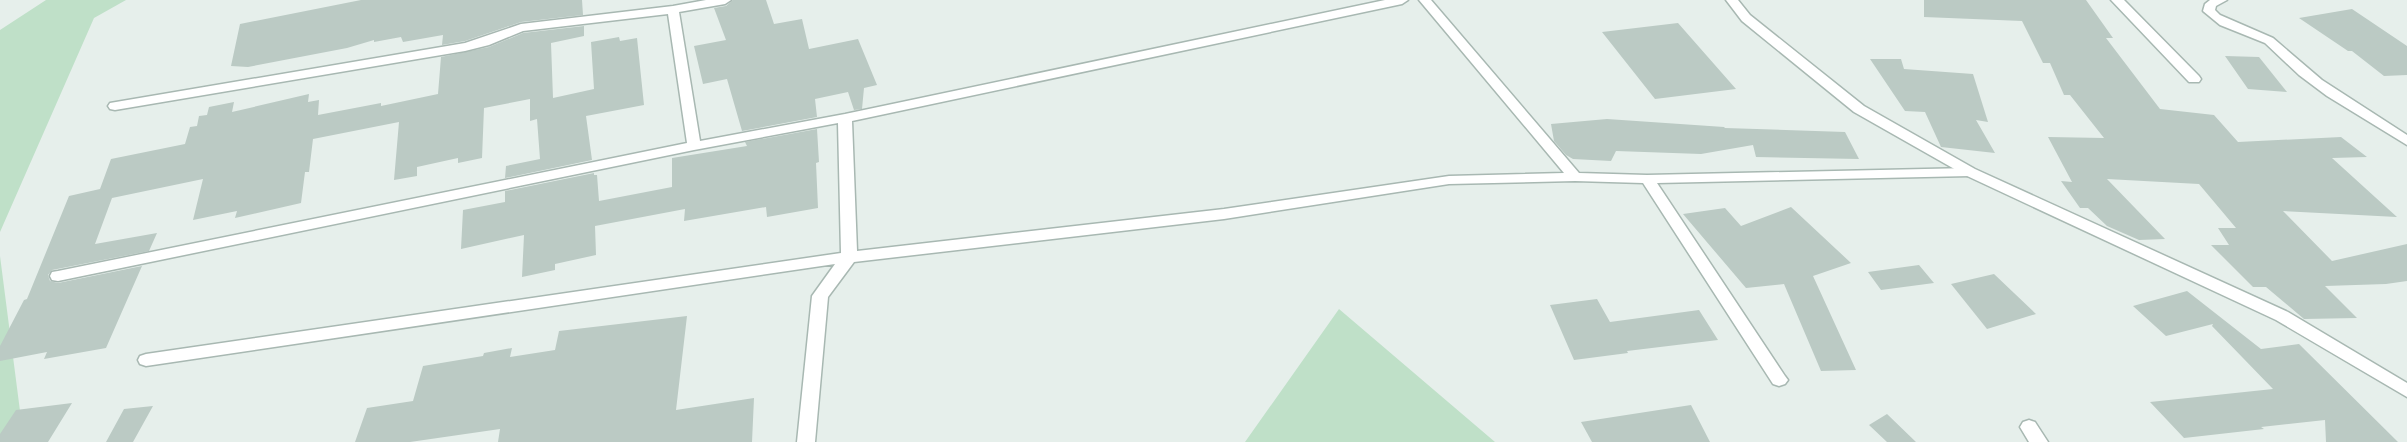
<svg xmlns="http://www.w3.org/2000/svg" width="2407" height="442" font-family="'Alegreya Sans',sans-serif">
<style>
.green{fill:#bfe0c8}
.building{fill:#bbcac4}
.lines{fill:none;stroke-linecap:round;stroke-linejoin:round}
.minor-casing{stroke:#a8b8b2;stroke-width:3}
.tertiary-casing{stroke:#a8b8b2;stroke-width:3}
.minor{fill:#fff;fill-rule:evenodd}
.tertiary{fill:#fff;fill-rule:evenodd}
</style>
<rect width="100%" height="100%" fill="#e6efeb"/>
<path class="green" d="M46 0H126L94 18 0 232V30Z
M0 256 24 442H0Z
M1339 309 1495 442H1245Z"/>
<path class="building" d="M361 0H582L583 15 521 22 465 41 442 45 443 35 403 42 401 37 374 42V40L347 48 248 67 231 66 240 24Z
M733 0H766L774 24 802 19 809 49 858 39 877 85 864 88 862 109 854 110 848 92 815 99 817 117 742 131 727 79 703 84 694 46 726 40 714 8 726 6Z
M1924 0H2086L2113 38H2106L2160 109 2214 115 2238 142 2341 137 2367 157 2332 158 2397 217 2283 211 2332 261 2407 244V281L2386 284 2325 286 2357 318 2304 319 2266 287H2253L2211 245H2229L2218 228H2236L2199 184 2107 179 2165 239 2139 240 2107 226 2088 208H2080L2061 181 2072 182 2048 137 2104 138 2070 95H2064L2050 63H2043L2022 21 1924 17Z
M2352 9 2407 46V75L2384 76 2352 51H2348L2299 18Z
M1678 23 1736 89 1655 99 1602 32Z
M584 26V36L551 43 553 98 594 89 591 42 619 37 620 41 637 38 644 105 586 116 592 160 505 178 506 166 540 159 537 119 530 121V99L484 108 482 158 458 163V158L417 167V176L394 180 399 122 313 139 309 172H305L301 203 235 218 237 211 193 220 203 179 112 198 95 244 157 233 149 251 52 270 48 275 50 281 58 283 142 266 106 348 44 359 47 352 0 361V346L24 300 27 299 69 196 100 189 111 159 185 144 190 127 197 126 199 116 207 115 209 107 234 102 232 112 309 94 308 102 319 100 318 115 381 103V106L438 94 441 57 489 47 523 33Z
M2225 56 2259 57 2287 92 2248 89Z
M1870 59H1901L1904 69 1973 74 1988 122 1976 120 1995 153 1941 147 1925 112 1905 111Z
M1607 119 1724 127 1725 128 1845 132 1859 159 1756 157 1753 145 1701 154 1616 151 1611 161 1573 159 1566 155 1554 141 1551 124Z
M817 129 819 162 816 163 818 208 767 217 766 207 684 221 685 209 595 226 596 255 555 264V270L522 277 524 235 461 249 463 210 505 202V191L594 173V175H597L599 201 672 187V158L747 146 745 142Z
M1791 207 1851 263 1813 276 1856 370 1821 371 1784 284 1746 288 1683 214 1725 208 1741 226Z
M1919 265 1934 283 1881 290 1868 272Z
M1994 274 2036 314 1987 329 1951 284Z
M2187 291 2261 349 2299 344 2398 442H2326L2325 420 2261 427 2264 429 2184 438 2150 402 2273 389 2212 326 2213 324 2166 336 2133 306Z
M1597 299 1610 322 1699 310 1718 340 1627 351 1628 353 1574 360 1550 305Z
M687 316 676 410 754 398 752 442H498L500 429 410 442H355L367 408 413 401 423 366 483 356 484 353 512 348 510 357 555 350 559 331Z
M72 403 48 442H0V434L16 410Z
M1691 405 1710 442H1592L1581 422Z
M153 406 133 442H106L124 409Z
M1887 414 1916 442H1887L1869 425Z"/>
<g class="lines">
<defs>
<path id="minor" d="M706 0H731L725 4 679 12 700 141 845 114 1385 0H1408L1402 4 852 121 857 251 1224 209 1449 176 1564 173 1419 0H1431L1579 173 1647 175 1970 168 1977 172 1970 176 1657 183 1785 376 1788 380 1785 384 1779 386 1773 384 1643 183 1575 181 1449 184 1224 219 854 262 828 297 815 442H797L812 296 835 264 146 366 140 364 138 360 140 356 146 354 841 253 838 123 694 150 58 281 52 280 50 276 52 272 58 271 687 143 668 14 523 31 489 45 465 51 115 110 110 109 108 106 110 103 465 43 521 24 673 6Z
M2111 0H2124L2199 76 2201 79 2199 82H2189Z
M2210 0H2227L2216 6 2215 10 2220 15 2273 38 2322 80 2407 135V145L2327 96 2299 75 2265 43 2220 25 2203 11 2205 4Z
M2029 420 2035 422 2048 442H2029L2020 427 2023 422Z"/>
<path id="tertiary" d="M1726 0H1738L1750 15 1864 106 1975 169 2288 312 2407 383V397L2276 320 1965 175 1854 112 1742 21Z"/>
</defs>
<use href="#minor" class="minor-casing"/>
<use href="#tertiary" class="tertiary-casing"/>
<use href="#minor" class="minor"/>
<use href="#tertiary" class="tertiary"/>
</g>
</svg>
